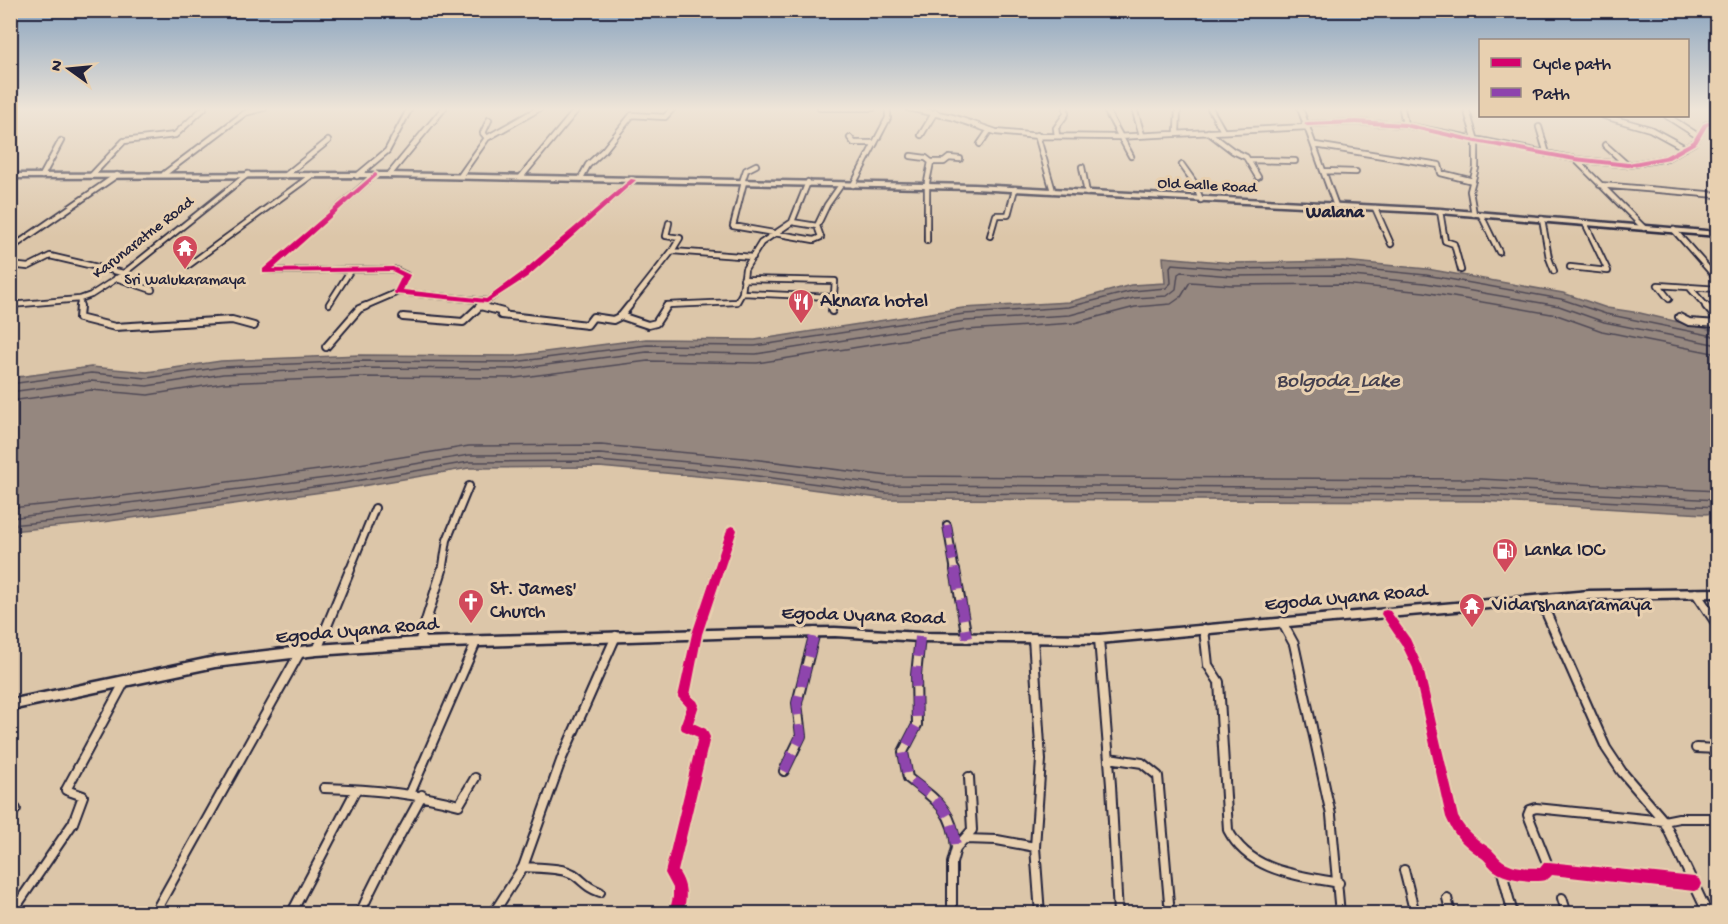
<svg xmlns="http://www.w3.org/2000/svg" width="1728" height="924" font-family="'Gochi Hand',sans-serif">
<style>
.water{fill:#95877f;stroke:#675f64;stroke-width:1.5}
.lines{fill:none;stroke-linecap:round;stroke-linejoin:round}
.shore{stroke:#504a56;stroke-width:1.5}
.minor-far2-casing{stroke:#22223b;stroke-width:8}
.minor-far1-casing{stroke:#22223b;stroke-width:10}
.minor-casing{stroke:#22223b;stroke-width:12}
.primary-casing{stroke:#22223b;stroke-width:5}
.trunk-casing{stroke:#22223b;stroke-width:5}
.minor-far2{stroke:#e8d0b0;stroke-width:4.5}
.minor-far1{stroke:#e8d0b0;stroke-width:6}
.minor{stroke:#e8d0b0;stroke-width:8}
.primary{fill:#e8d0b0;fill-rule:evenodd}
.trunk{fill:#e8d0b0;fill-rule:evenodd}
.quiet-far1{stroke:#8e44ad;stroke-width:8;stroke-dasharray:14 8;stroke-linecap:butt}
.quiet{stroke:#8e44ad;stroke-width:10;stroke-dasharray:20 10;stroke-linecap:butt}
.cycleway-casing{stroke:#e8d0b0;stroke-width:4}
.cycleway{fill:#d6006c;fill-rule:evenodd}
.labels{text-anchor:middle;dominant-baseline:central;stroke-width:6;stroke-linejoin:round;paint-order:stroke}
.far-street-label{font-size:16px;fill:#22223b;stroke:#e8d0b0}
.far-poi-label{font-size:16px;fill:#22223b;stroke:#e8d0b0}
.far-quarter-label{font-size:18px;font-weight:bold;fill:#22223b;stroke:#e8d0b0}
.poi-label{font-size:20px;fill:#22223b;stroke:#e8d0b0;text-anchor:start}
.street-label{font-size:20px;fill:#22223b;stroke:#e8d0b0}
.water-label{font-size:21px;font-style:italic;fill:#44404f;stroke:#e8d0b0}
</style>
<rect width="100%" height="100%" fill="#dcc6a9"/>
<filter id="ink" filterUnits="userSpaceOnUse"><feTurbulence type="fractalNoise" baseFrequency=".0167" numOctaves="2"/><feDisplacementMap in="SourceGraphic" scale="12" xChannelSelector="R" yChannelSelector="G"/><feConvolveMatrix kernelMatrix="1 2 1 2 8 2 1 2 1" color-interpolation-filters="sRGB"/></filter>
<g filter="url(#ink)">
<path class="water" d="M1163 257 1232 263 1343 261 1427 269 1563 293 1607 308 1640 313 1717 331V513L1704 514 1481 501 886 499 741 480 599 467 469 468 344 489 95 523 11 531V378L91 367 147 372 221 361 359 355 514 356 646 339 755 340 963 308 1069 302 1131 285 1165 283Z"/>
<g class="lines">
<path class="shore" d="M10 384 91 373 147 378 222 367 359 361 514 362 647 345 755 346 964 314 1069 307 1132 291 1166 288 1171 283 1170 267 1172 264 1232 269 1343 267 1426 275 1561 299 1606 314 1718 337
M10 392 91 381 147 386 223 374 359 368 515 369 647 352 756 354 965 321 1070 315 1134 298 1167 296 1176 289 1178 274 1181 272 1232 276 1342 275 1425 283 1559 306 1604 322 1718 345
M10 401 91 390 148 395 223 383 360 377 515 378 648 361 757 363 966 330 1074 323 1135 307 1171 304 1181 297 1190 282 1232 285 1342 284 1424 292 1557 315 1602 331 1718 354
M10 508 92 500 341 467 469 446 601 445 744 458 888 476 1481 479 1718 491
M10 518 342 476 469 455 600 454 743 467 887 485 1481 488 1718 500
M10 525 94 517 343 483 469 462 599 461 742 474 887 493 1481 495 1718 507"/>
<defs>
<path id="minor-far2" d="M820 108H873
M908 108 952 117 996 132 1039 136 1116 137 1307 127
M1105 108 1131 156
M1134 108 1142 135
M1210 108 1223 131
M1300 108 1336 206
M1402 108 1405 125
M1466 108 1476 141V168L1470 191 1474 214
M1604 116 1650 129 1685 148
M1667 116 1698 136
M1307 124 1356 122 1405 125 1575 159 1628 165 1667 158 1695 142 1705 125 1718 120
M1539 127 1547 154
M1177 132 1178 108
M1208 132 1233 151 1246 157 1258 177
M921 135 935 112
M1037 135 1053 191
M1057 136 1056 128 1066 114V108
M487 138 483 133 489 120
M850 138 854 143H875
M980 144 989 131
M1315 145 1439 165 1441 173 1473 181
M1605 145 1627 165
M911 156 926 158 931 162 927 182V241
M1575 159 1644 228
M1249 160 1295 161
M931 162H944L949 158 960 159
M1182 165 1194 182 1201 200
M1082 167 1087 193
M1324 171 1356 172
M164 174 245 113 264 108
M92 175 124 141 175 135 204 108
M286 175 328 141
M375 175 266 271 393 269 406 275 398 292 487 301 524 275 633 180
M389 175 444 108
M461 175 487 138 540 108
M42 176 61 141
M357 176 387 151 410 108
M521 177 578 108
M581 178 588 165 604 150 632 115 665 117 673 108
M742 182 746 170 756 165
M744 182 733 226 814 240 821 237 817 226
M853 185 888 118V108
M1600 185 1718 195
M1375 208 1391 244
M1440 211 1445 241 1454 244 1461 270
M1481 215 1499 252
M1542 219 1549 258 1554 271
M792 222 817 226 827 205 841 185
M669 223 666 236 680 238 672 251
M1674 230 1718 280
M990 236 996 215H1008L1015 189
M10 249 117 175
M10 265 28 267 50 256 123 273
M189 265 312 175
M1570 267 1608 271 1585 223
M116 278 152 290
M743 279 835 281 833 307
M1689 287 1707 307
M742 293 831 297
M1669 299 1658 285 1718 289
M329 304 350 271
M10 305 80 299 91 295 119 277 248 174
M480 306 485 307
M80 307V299
M363 307 398 292
M479 307 482 304
M628 307 672 251 753 257
M666 307 667 305 737 302 742 293 745 269 761 243 792 222 808 182"/>
<path id="minor-far1" d="M80 306 79 318 115 327 232 320 254 326
M480 306 503 312 501 315 587 325 593 317 613 320 621 316 648 325 656 323 667 306
M1706 306 1718 320
M832 311 833 306
M621 316 629 306
M403 317 463 322 480 306
M1679 317 1689 322 1718 324
M326 347 359 309 366 306
M947 525 955 572
M349 572 375 508
M442 572 447 540 469 486
M718 572 732 530"/>
<path id="minor" d="M955 570 967 638
M1696 593 1718 626
M1541 601 1606 748 1622 772 1664 821 1708 914
M1386 614 1406 642 1418 668 1452 817 1458 830 1502 868 1524 874H1545L1549 868 1694 884
M1282 622 1294 644 1331 815 1340 914
M1204 629 1208 665 1219 682 1228 830C1250 872 1297 875 1339 883
M920 637 916 675 917 725 903 752 908 778C936 800 953 809 956 848
M1033 638 1041 760 1035 847
M1099 639 1111 785 1118 914
M419 643 442 570
M317 650 350 570
M1696 748 1718 749
M1109 758 1142 763 1158 776 1169 903
M784 771 801 736 797 703 815 632
M324 788C370 789 415 793 459 805L475 778
M410 794 476 642
M10 815 16 809
M965 839 997 840 1035 847 1040 914
M523 867C536 868 566 867 576 876 586 884 587 887 600 892
M1501 868 1513 914
M1549 868 1528 815 1530 810 1536 808 1664 821 1679 818H1718
M1404 870 1415 914
M1447 898 1451 914
M1562 898 1567 914
M11 914 73 823 83 796 66 790 125 681
M154 914 299 654
M291 914 356 790
M360 914C377 873 401 835 422 795
M493 914 523 867 562 758 616 636
M676 914 679 888 671 873 704 737 702 733 686 726 693 705 684 697 697 634 718 570
M952 914V863L956 848 972 830 969 777"/>
<path id="primary" d="M1718 589V597L1589 599 1099 643 920 641 835 636 747 637 419 648 317 655 215 667 10 710V700L215 657 317 645 419 638 747 629 835 628 920 633 1099 635 1589 591Z"/>
<path id="trunk" d="M389 173 974 185 1440 209 1718 232V236L1440 213 974 189 389 177 10 178V174Z"/>
</defs>
<use href="#minor-far2" class="minor-far2-casing"/>
<use href="#minor-far1" class="minor-far1-casing"/>
<use href="#minor" class="minor-casing"/>
<use href="#primary" class="primary-casing"/>
<use href="#trunk" class="trunk-casing"/>
<use href="#minor-far2" class="minor-far2"/>
<use href="#minor-far1" class="minor-far1"/>
<use href="#minor" class="minor"/>
<use href="#primary" class="primary"/>
<use href="#trunk" class="trunk"/>
<path class="quiet-far1" d="M947 525 955 572"/>
<path class="quiet" d="M955 570 967 638
M920 637 916 675 917 725 903 752 908 778C936 800 953 809 956 848
M784 771 801 736 797 703 815 632"/>
<defs>
<path id="cycleway" d="M1718 118V122L1707 126 1697 143 1669 159 1628 167 1575 161 1476 143 1405 127 1356 124 1307 126 1304 124 1307 122 1356 120 1405 123 1476 139 1575 157 1628 163 1665 156 1693 141 1703 124Z
M375 173 377 174V176L273 269 393 267 410 275 403 290 486 299 521 273 631 179 636 180 527 277 487 303 395 294 394 292 402 276 392 271 263 273V269Z
M732 526 735 527 737 530 702 634 690 695 697 701 699 705 693 723 706 729 710 737 678 871C688 886 687 897 683 914H669L673 897V888L665 873 698 737 682 730 680 726 687 707 678 697 692 634 727 530 729 527Z
M1386 610 1390 611 1410 639 1423 668 1458 817C1466 833 1479 840 1492 850 1497 855 1501 861 1507 863 1517 868 1530 868 1540 868L1544 863 1549 862 1694 877 1699 879 1701 884 1699 889 1694 891 1552 875C1547 882 1539 881 1531 881 1520 880 1505 878 1495 871 1490 868 1487 862 1482 858 1464 845 1455 838 1446 817L1413 668 1402 645 1381 614 1382 611Z"/>
</defs>
<use href="#cycleway" class="cycleway-casing"/>
<use href="#cycleway" class="cycleway"/>
</g>
</g>
<linearGradient id="sky" x2="0" y2="1"><stop stop-color="#87a2be"/><stop offset="0.46" stop-color="#efe5d8"/><stop offset="1" stop-color="#efe5d8" stop-opacity="0"/></linearGradient>
<rect width="1728" height="237" fill="url(#sky)"/>
<defs>
<symbol id="temple-pin" viewBox="-11 -11 22 30"><path d="M0 17L-7.5 6A9.5 9.5 0 1 1 7.5 6Z" fill="#d1495b" stroke="#e8d0b0"/><path d="M0-6L5-2H3V0L6.5 2.5H4V6H1.5V3h-3V6H-4V2.5H-6.5L-3 0V-2H-5Z" fill="#fff"/></symbol>
<symbol id="restaurant-pin" viewBox="-11 -11 22 30"><path d="M0 17L-7.5 6A9.5 9.5 0 1 1 7.5 6Z" fill="#d1495b" stroke="#e8d0b0"/><path d="M-5-6h1v4h1v-4h1v4h1v-4h1v5L-1.5 .5V6h-2V.5L-5-1ZM5-6V6H3V1.5H1.5Q1.5-4 5-6Z" fill="#fff"/></symbol>
<symbol id="fuel-pin" viewBox="-11 -11 22 30"><path d="M0 17L-7.5 6A9.5 9.5 0 1 1 7.5 6Z" fill="#d1495b" stroke="#e8d0b0"/><path d="M-5.5-6h7V0h2V4h1.3V-2.5L3-4.5l.8-.8L6-3V5H2.5V1h-1V6h-7ZM-4.2-4.7v3.2H.2V-4.7Z" fill="#fff"/></symbol>
<symbol id="church-pin" viewBox="-11 -11 22 30"><path d="M0 17L-7.5 6A9.5 9.5 0 1 1 7.5 6Z" fill="#d1495b" stroke="#e8d0b0"/><path d="M-1.2-6h2.4v3.5h3.3v2.4h-3.3V6h-2.4V-.1h-3.3v-2.4h3.3Z" fill="#fff"/></symbol>
</defs>
<g fill-rule="evenodd">
<use href="#temple-pin" x="170" y="233" width="30" height="40"/>
<use href="#restaurant-pin" x="786" y="287" width="30" height="40"/>
<use href="#fuel-pin" x="1490" y="536" width="30" height="40"/>
<use href="#church-pin" x="456" y="587" width="30" height="40"/>
<use href="#temple-pin" x="1457" y="591" width="30" height="40"/>
</g>
<g class="labels">
<g class="far-street-label">
<text transform="translate(1207 187) rotate(3)">Old Galle Road</text>
<text transform="translate(144 239) rotate(-38)">Karunaratne Road</text>
</g>
<g class="far-poi-label">
<text x="185" y="281">Sri Walukaramaya</text>
</g>
<g class="far-quarter-label">
<text x="1335" y="213">Walana</text>
</g>
<g class="poi-label">
<text x="820" y="302">Aknara hotel</text>
<text x="1524" y="551">Lanka IOC</text>
<text x="490" y="590">St. James'<tspan x="490" dy="23">Church</tspan></text>
<text x="1492" y="606">Vidarshanaramaya</text>
</g>
<g class="street-label">
<text transform="translate(1346 599) rotate(-5)">Egoda Uyana Road</text>
<text transform="translate(863 617) rotate(2)">Egoda Uyana Road</text>
<text transform="translate(357 632) rotate(-5)">Egoda Uyana Road</text>
</g>
<g class="water-label">
<text x="1338" y="382">Bolgoda_Lake</text>
</g>
</g>
<rect width="1728" height="924" fill="none" stroke="#e8d0b0" stroke-width="36"/>
<rect x="18" y="18" width="1692" height="888" fill="none" stroke="#22223b" stroke-width="2" filter="url(#ink)"/>
<rect x="1479" y="39" width="210" height="78" fill="#e8d0b0" stroke="#998a81" stroke-width="1.5"/>
<rect x="1491" y="58" width="30" height="9" fill="#d6006c" stroke="#998a81" stroke-width="1.5"/>
<text x="1533" y="69" font-size="18" fill="#22223b">Cycle path</text>
<rect x="1491" y="88" width="30" height="9" fill="#8e44ad" stroke="#998a81" stroke-width="1.5"/>
<text x="1533" y="99" font-size="18" fill="#22223b">Path</text>
<g transform="translate(69 69) rotate(285)" stroke="#e8d0b0" stroke-width="4.5" paint-order="stroke">
<path d="M0-4.5L10 22L0 15L-10 22Z" fill="#22223b"/>
<text y="-9" font-size="16" font-weight="bold" text-anchor="middle" fill="#22223b">N</text>
</g>
</svg>
